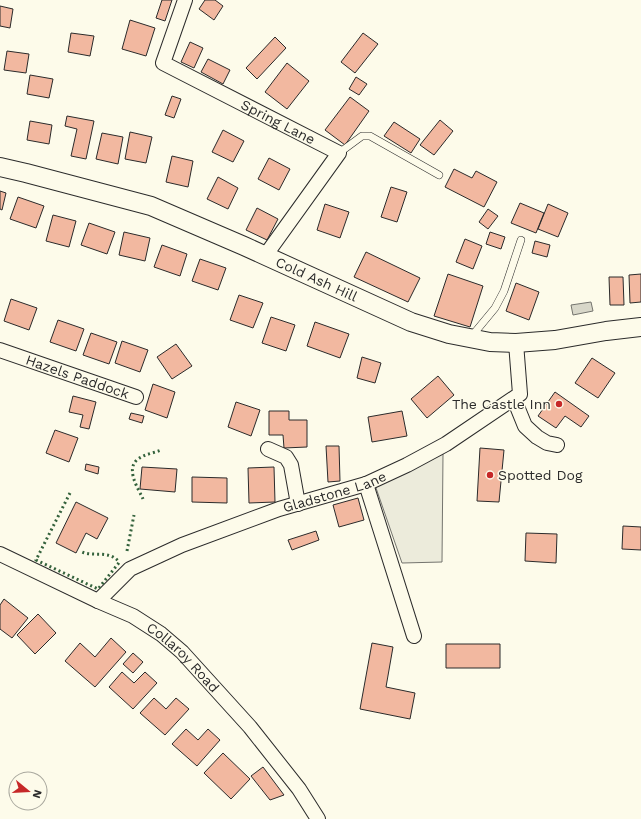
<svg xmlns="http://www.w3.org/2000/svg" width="641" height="819" font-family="'Work Sans',sans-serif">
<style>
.green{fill:#ecebdb;stroke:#74746e}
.water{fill:#d8d7c9;stroke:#74746e}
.building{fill:#f2b8a0;stroke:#2b2b2b}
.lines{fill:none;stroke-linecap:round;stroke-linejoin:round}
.service-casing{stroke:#2b2b2b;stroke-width:8}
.minor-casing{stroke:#2b2b2b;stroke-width:16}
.tertiary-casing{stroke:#2b2b2b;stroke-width:20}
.service{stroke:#fdfbea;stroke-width:7}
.minor{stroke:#fdfbea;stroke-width:14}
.tertiary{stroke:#fdfbea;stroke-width:18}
.hedge{stroke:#34623c;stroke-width:3;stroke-dasharray:2 3;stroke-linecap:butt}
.poi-dot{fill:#c62828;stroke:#fdfbea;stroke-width:1.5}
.labels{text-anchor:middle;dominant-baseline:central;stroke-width:3;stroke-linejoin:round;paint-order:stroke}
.street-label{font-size:14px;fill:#2b2b2b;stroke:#fdfbea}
.poi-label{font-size:14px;fill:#2b2b2b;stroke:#fdfbea;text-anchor:end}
</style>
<rect width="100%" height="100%" fill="#fdfbea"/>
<path class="green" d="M443 454 442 562 402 563 375 485Z"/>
<path class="water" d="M591 302 593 311 573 315 571 305Z"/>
<path class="building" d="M162 0H172L165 21 156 18Z
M205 0H215L223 6 214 20 199 9Z
M0 6 13 9 10 28 0 26Z
M130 20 155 28 146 56 122 49Z
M71 33 94 36 90 56 68 52Z
M363 33 378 44 355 73 341 62Z
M275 37 286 48 257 79 246 68Z
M190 42 203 48 194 68 181 62Z
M7 51 29 54 26 73 4 70Z
M208 59 230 70 223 84 201 72Z
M287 63 309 81 287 109 265 92Z
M30 75 53 79 49 98 27 94Z
M356 77 367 84 359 95 349 89Z
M172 96 181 99 174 118 165 115Z
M350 97 369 111 345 145 325 130Z
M67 116 94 121 86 159 71 156 77 129 65 126Z
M440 120 453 131 434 155 420 145Z
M30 121 52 125 49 144 27 140Z
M394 122 420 139 411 153 384 136Z
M223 130 244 141 233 162 212 152Z
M130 132 152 137 146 163 125 159Z
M102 133 123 137 118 164 96 159Z
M172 156 193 161 188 187 166 182Z
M269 158 290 169 279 190 258 179Z
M454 169 472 178 476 171 497 182 484 207 445 187Z
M218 177 238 188 228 209 207 199Z
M391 187 407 192 397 222 381 217Z
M0 191 6 193 2 210 0 209Z
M18 197 44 206 36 228 10 219Z
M520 203 544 213 536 233 511 223Z
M325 204 349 212 340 238 317 230Z
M548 204 568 213 558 237 538 229Z
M257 208 278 219 267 240 246 230Z
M488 209 498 216 488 229 479 222Z
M53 215 76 221 69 247 46 241Z
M89 223 115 232 107 254 81 245Z
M124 232 150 238 145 261 119 255Z
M490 232 505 237 501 249 486 244Z
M465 239 482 246 473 269 456 262Z
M535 241 550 245 547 257 532 253Z
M162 245 187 254 180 276 154 267Z
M366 252 420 278 408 302 354 277Z
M200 259 226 268 218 290 192 281Z
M448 274 483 286 470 327 434 316Z
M641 274V302L630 303 629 275Z
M609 277H623L624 305H610Z
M516 283 539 292 529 320 506 311Z
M239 295 263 303 253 328 230 320Z
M11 299 37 308 29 330 4 321Z
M271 317 295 325 286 351 262 343Z
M58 320 84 329 76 351 50 342Z
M315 322 349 334 340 358 307 346Z
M91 333 117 342 109 364 83 355Z
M122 341 148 350 140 372 115 363Z
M176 344 192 366 172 379 157 357Z
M362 357 381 363 375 383 357 378Z
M592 358 615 373 598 398 575 383Z
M438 376 454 395 427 418 411 399Z
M153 384 175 392 167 418 145 410Z
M555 392 589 416 581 427 565 416 556 428 538 416Z
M73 396 96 402 89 429 80 427 83 415 69 412Z
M236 402 260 410 251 436 228 427Z
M269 411H289V420H307V447L284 448 283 435H269Z
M402 411 407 436 372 442 368 417Z
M131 413 144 416 142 423 129 419Z
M55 430 78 438 69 462 46 453Z
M326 446H339L340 481 328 482Z
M480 448 504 450 499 502 477 501Z
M86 464 99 467 98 474 85 470Z
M142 467 177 469 175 492 140 489Z
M274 467 275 502 249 503 248 468Z
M192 477 227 478V503L192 502Z
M358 498 364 520 339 527 333 505Z
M76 502 108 518 97 539 86 533 76 553 56 543Z
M623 526 641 527V550L622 549Z
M316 531 319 540 292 550 288 540Z
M526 533 557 534 556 563 525 561Z
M4 599 28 618 12 638 0 629V605Z
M38 614 56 633 35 654 17 635Z
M111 638 126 652 95 687 65 661 80 643 95 657Z
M372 643 393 647 386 687 415 693 410 719 360 709Z
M446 644H500V668H446Z
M133 653 143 662 133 673 123 664Z
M122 672 134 683 145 672 157 683 133 709 109 687Z
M154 698 166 709 176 698 189 709 165 735 140 713Z
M186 729 198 740 208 729 220 740 197 766 172 744Z
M223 753 250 779 231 799 204 773Z
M263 767 284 795 270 800 251 776Z"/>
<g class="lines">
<defs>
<path id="service" d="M339 153 362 136H370L439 175
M471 337 495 308 504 291 521 240"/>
<g id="minor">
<path id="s1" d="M185 0 163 63 339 153 265 256"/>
<path id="s2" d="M0 350 136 397"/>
<path d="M514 399 525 426 537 437 547 443 557 445"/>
<path d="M268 449 286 457 291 465 298 504"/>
<path d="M366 484 414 636"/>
<path id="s3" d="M0 554 98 601 133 616 161 634 182 652 250 727 299 789 318 819"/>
<path id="s4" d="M98 601 130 569 182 545 279 509 366 484 407 465 446 444 520 394 516 343"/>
</g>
<g id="tertiary">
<path id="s5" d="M0 167 26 173 151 206 244 246 411 322 449 334 490 342 516 343 555 340 606 331 641 327"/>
</g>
</defs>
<use href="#service" class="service-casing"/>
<use href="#minor" class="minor-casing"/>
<use href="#tertiary" class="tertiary-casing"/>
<use href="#service" class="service"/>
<use href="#minor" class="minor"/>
<use href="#tertiary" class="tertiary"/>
<path class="hedge" d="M70 493 36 560 98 589 118 564 119 562C109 549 92 558 80 551
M143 499C138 488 125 469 138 459 145 454 154 453 161 450
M127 551 134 515"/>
</g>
<g class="poi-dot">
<circle cx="559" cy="404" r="4"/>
<circle cx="490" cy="475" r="4"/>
</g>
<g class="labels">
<g class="street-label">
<text stroke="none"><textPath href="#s1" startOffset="196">Spring Lane</textPath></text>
<text stroke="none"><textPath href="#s5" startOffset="337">Cold Ash Hill</textPath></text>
<text stroke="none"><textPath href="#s2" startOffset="82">Hazels Paddock</textPath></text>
<text stroke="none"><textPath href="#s4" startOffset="264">Gladstone Lane</textPath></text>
<text stroke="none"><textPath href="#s3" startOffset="212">Collaroy Road</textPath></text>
</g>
<g class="poi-label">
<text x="551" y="404">The Castle Inn</text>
<text x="498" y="475" text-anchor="start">Spotted Dog</text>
</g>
</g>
<g transform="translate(28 791) rotate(108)"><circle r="19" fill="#fdfbea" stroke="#a9a89e"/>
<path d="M0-3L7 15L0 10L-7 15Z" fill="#c62828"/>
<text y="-6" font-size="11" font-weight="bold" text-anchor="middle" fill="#2b2b2b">N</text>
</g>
</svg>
